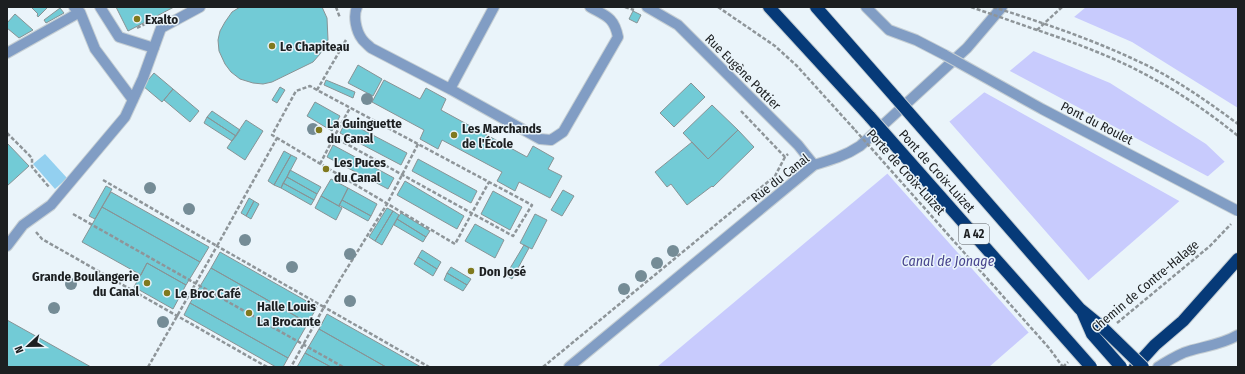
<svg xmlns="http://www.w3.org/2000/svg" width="1245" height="374" font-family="'Fira Sans Condensed',sans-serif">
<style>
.green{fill:#93d0f0}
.water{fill:#c8cbfd}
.pier{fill:#eaf4fa}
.building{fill:#72cbd6;stroke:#889395}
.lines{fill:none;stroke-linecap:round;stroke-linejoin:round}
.minor-casing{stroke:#c5ced3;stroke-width:12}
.highway-casing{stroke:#c5ced3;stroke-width:14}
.path{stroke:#8e9599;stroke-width:2.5;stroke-dasharray:4 2;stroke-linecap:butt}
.minor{stroke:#819dc4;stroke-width:10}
.highway{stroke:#063a78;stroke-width:12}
.minor-bridge-casing{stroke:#c5ced3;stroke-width:12;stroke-linecap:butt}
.highway-bridge-casing{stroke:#c5ced3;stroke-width:14;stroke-linecap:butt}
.path-bridge{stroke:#8e9599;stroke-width:2.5;stroke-dasharray:4 2;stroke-linecap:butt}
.minor-bridge{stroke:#819dc4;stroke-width:10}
.highway-bridge{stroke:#063a78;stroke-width:12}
.tree{fill:#758c96}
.poi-dot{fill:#80791e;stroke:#eaf4fa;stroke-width:1.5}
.labels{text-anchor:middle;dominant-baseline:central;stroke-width:3;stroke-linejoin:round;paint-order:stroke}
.shield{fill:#eaf4fa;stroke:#5a5f62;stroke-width:1}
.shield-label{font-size:12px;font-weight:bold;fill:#1c1f21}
.poi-label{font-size:13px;font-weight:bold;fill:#1c1f21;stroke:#eaf4fa;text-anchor:start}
.street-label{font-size:13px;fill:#1c1f21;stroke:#eaf4fa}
.water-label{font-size:14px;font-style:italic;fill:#48458e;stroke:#eaf4fa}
</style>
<rect width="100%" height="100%" fill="#eaf4fa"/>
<path class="green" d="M45 154 67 178 55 189 33 164Z"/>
<path class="water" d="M1086 7H1238V150L989 367H657Z"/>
<path class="pier" d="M1072 16 1132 42 1238 108V152L1226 163 1206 144 1110 83 1031 50Z
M1008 70 1209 177 1181 202 982 91Z
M948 120 1090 282 1030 334 886 172Z"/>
<path class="building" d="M31 7H48L38 17 37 15 38 14Z
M116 7H174L128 31Z
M240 7H322L327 18 328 40 320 54 313 62 272 82 263 84 253 83 240 79 231 72 225 64 219 51 218 40 220 31 225 22 232 12Z
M60 8 64 13 46 23 44 20Z
M633 11 641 15 637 23 629 19Z
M15 14 33 30 19 38 7 28V23Z
M358 65 382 79 373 96 348 83Z
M154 73 173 89 162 102 143 86Z
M326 80 355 92 353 98 324 85Z
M384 80 420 99 426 88 446 99 441 110 527 157 533 146 554 158 548 169 562 176 550 198 519 182 515 191 497 181 502 172 442 140 438 149 420 139 424 130 372 102Z
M691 83 705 97 674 127 660 113Z
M280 87 285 90 277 103 272 100Z
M173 89 199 111 190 122 164 100Z
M315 102 340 116 332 131 307 116Z
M712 105 738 130 708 159 683 133Z
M212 111 240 130 236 136 207 117Z
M207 117 236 136 232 141 204 123Z
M246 120 263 131 245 160 227 148Z
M346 121 407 153 401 165 340 133Z
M738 130 754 147 713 187 712 186 687 205 671 184 667 187 655 172 692 142 708 159Z
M7 143 29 166 7 186Z
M333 145 394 178 388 189 327 157Z
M284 151 291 155 274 185 268 181Z
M291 155 297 158 281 188 274 185Z
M418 159 477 191 471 203 412 171Z
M290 170 321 187 317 194 287 177Z
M287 177 317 194 314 200 283 183Z
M331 179 348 188 339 206 321 196Z
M405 181 464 216 457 229 397 195Z
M283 183 314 200 311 205 281 188Z
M106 186 112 189 95 219 89 216Z
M348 188 377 204 371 216 342 200Z
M563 190 574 196 562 216 551 210Z
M493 191 522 207 510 230 481 214Z
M111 192 209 247 200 262 102 207Z
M321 196 342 208 336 220 315 208Z
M249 198 254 201 246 216 241 213Z
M342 200 371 216 368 221 339 205Z
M254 201 259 204 251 219 246 216Z
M102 207 200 262 186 285 147 263 141 275 82 242Z
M387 208 393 211 375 241 369 237Z
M393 211 399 215 382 245 375 241Z
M401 213 430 231 426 237 397 219Z
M535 214 547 220 532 249 520 243Z
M397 219 426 237 423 242 394 225Z
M475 224 504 240 495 258 465 241Z
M524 245 529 248 512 279 506 275Z
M422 250 441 262 437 269 418 257Z
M220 252 317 307 308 323 211 268Z
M418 257 437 269 433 276 414 264Z
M147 263 186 285 173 309 134 287Z
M451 267 471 279 467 285 447 273Z
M211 268 308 323 288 358 190 303Z
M447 273 467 285 463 291 444 280Z
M190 303 288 358 283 367H276L184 315Z
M327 314 421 367H386L319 329Z
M7 320 91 367H7Z
M319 329 386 367H331L305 353Z
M305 353 331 367H297Z"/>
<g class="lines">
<defs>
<path id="minor" d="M100 7 119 37 154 48
M357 7C353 16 356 31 362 39 364 42 368 45 371 48L450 89 540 139 551 140 563 132 618 37C614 17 606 16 590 7
M647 7 678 25 798 145 814 165
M866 7 889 30 916 40 945 55
M80 12 95 49 133 100
M7 53 80 12 74 7
M450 89 494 7
M7 246 23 225 51 205 125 117 143 78 161 28 200 7
M569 367 814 165C831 160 845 156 860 146L967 48 1002 7
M1158 367C1168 361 1178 354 1189 351 1206 346 1223 344 1238 335"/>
<path id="highway" d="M769 7 870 117
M816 7 896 98
M1135 367 1155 345 1183 321 1238 259"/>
</defs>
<use href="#minor" class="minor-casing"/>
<use href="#highway" class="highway-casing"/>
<path class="path" d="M336 7 340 18
M625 7 634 10
M718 7 775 46 797 66 855 130
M1062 7 1037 30C1076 43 1116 58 1152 78 1182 94 1211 114 1238 136
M137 28 147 23
M346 40 317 90 532 205 513 236 334 137 350 108
M317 90 310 86 296 91 272 135 455 244 489 182
M741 111 785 157 788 154
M7 133 32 158V167L49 187
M418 144 387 204 341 278 324 307 429 367
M320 164 334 137
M103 180 217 246 277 138
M73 214 343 367
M36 232 42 239 267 367
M1117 323 1210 246 1231 224
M148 367 217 246 324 307 291 367
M543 367 775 176 785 157
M1063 367 1068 362"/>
<use href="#minor" class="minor"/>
<use href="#highway" class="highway"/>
<defs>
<path id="minor-bridge" d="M945 55 1042 109 1238 211"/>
<path id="highway-bridge" d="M896 98 1080 309 1102 327 1143 367
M870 117 1091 367
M1082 311 1092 334 1121 367"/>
</defs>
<use href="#minor-bridge" class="minor-bridge-casing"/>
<use href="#highway-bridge" class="highway-bridge-casing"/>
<path class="path-bridge" d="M971 7 1037 30
M993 7C1047 24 1103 43 1154 69 1184 85 1211 104 1238 124
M855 130 1049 348 1063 367"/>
<use href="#minor-bridge" class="minor-bridge"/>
<use href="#highway-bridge" class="highway-bridge"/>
</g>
<g class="tree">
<circle cx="367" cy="99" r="6"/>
<circle cx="313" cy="129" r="6"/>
<circle cx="150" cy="188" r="6"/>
<circle cx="189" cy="209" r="6"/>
<circle cx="245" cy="240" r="6"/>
<circle cx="673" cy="251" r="6"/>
<circle cx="350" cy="254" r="6"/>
<circle cx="657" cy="263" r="6"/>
<circle cx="292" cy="267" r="6"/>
<circle cx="641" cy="276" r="6"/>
<circle cx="71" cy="284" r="6"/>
<circle cx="624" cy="289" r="6"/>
<circle cx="350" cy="301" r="6"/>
<circle cx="54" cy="308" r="6"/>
<circle cx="163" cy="322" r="6"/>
</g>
<g class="poi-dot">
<circle cx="137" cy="19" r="4"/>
<circle cx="272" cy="46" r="4"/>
<circle cx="319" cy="130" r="4"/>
<circle cx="454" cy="135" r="4"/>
<circle cx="326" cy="169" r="4"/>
<circle cx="471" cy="271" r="4"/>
<circle cx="147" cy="283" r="4"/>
<circle cx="167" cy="293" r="4"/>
<circle cx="249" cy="313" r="4"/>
</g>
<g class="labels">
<rect class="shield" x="959" y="224" width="30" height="20" rx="3"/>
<g class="shield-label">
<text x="974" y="234">A 42</text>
</g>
<g class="poi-label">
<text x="145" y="19">Exalto</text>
<text x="280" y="46">Le Chapiteau</text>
<text x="327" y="123">La Guinguette<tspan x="327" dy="15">du Canal</tspan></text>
<text x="462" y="128">Les Marchands<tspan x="462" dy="15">de l'École</tspan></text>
<text x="334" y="162">Les Puces<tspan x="334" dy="15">du Canal</tspan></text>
<text x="479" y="271">Don José</text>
<text x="139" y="276" text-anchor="end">Grande Boulangerie<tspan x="139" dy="15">du Canal</tspan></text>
<text x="175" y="293">Le Broc Café</text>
<text x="257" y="306">Halle Louis<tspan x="257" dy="15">La Brocante</tspan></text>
</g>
<g class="street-label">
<text transform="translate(743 72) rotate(45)">Rue Eugène Pottier</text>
<text transform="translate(1097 123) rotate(27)">Pont du Roulet</text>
<text transform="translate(937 171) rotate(48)">Pont de Croix-Luizet</text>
<text transform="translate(906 172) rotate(48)">Porte de Croix-Luizet</text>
<text transform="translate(780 178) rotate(-38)">Rue du Canal</text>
<text transform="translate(1145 286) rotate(-40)">Chemin de Contre-Halage</text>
</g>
<g class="water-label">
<text x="948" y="261">Canal de Jonage</text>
</g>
</g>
<rect width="1245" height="374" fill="none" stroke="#1c1f21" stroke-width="16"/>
<g transform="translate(28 346) rotate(248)" stroke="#eaf4fa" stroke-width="3" paint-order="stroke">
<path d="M0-3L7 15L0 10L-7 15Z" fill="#1c1f21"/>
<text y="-6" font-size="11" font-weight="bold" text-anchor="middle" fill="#1c1f21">N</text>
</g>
</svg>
